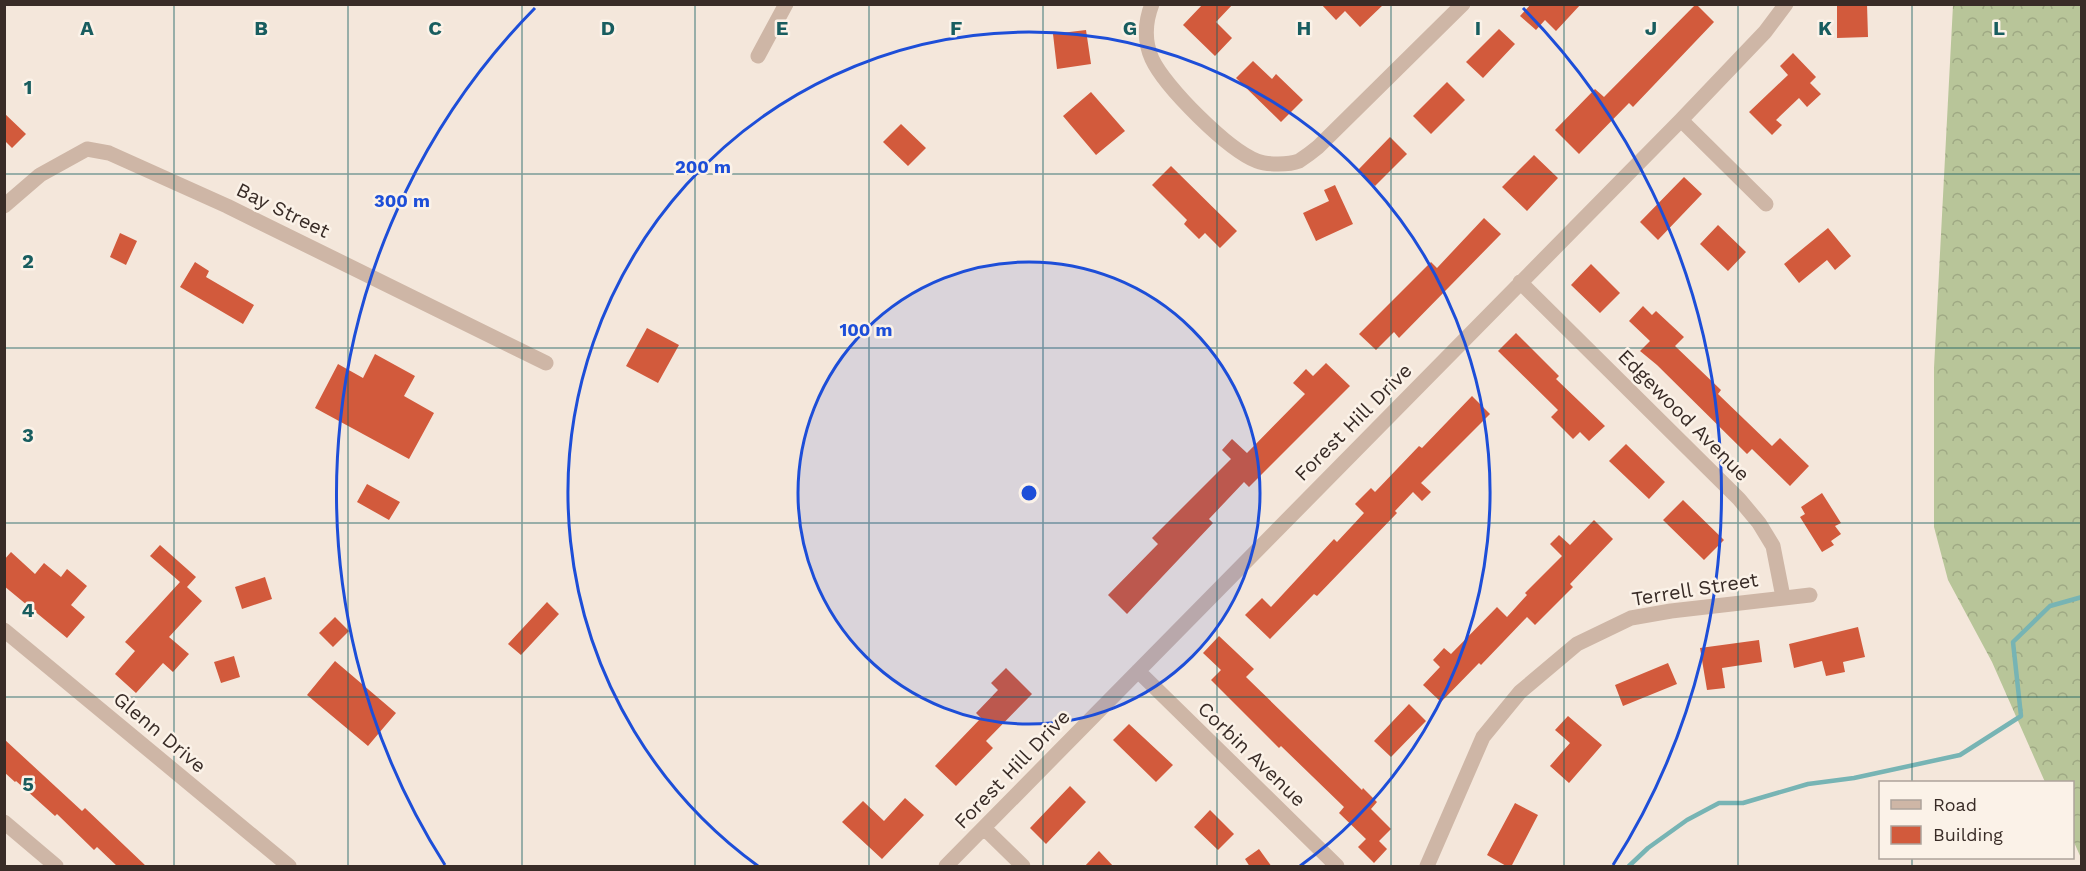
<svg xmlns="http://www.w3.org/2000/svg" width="2086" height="871" font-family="'Work Sans',sans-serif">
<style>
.forest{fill:url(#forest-crowns)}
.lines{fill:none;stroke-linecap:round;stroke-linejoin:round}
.stream{stroke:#77b4b4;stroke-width:4.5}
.building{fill:#d25a3c}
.minor{stroke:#ceb6a6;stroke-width:15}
.grid{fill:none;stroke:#185d5f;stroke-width:1.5;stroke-opacity:0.55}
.ring{fill:none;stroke:#1d4ed8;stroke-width:3}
.labels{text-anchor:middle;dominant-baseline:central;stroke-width:5;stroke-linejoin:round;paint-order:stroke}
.street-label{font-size:20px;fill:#392c27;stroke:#fbf2e8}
.grid-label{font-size:20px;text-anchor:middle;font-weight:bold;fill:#185d5f;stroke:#fbf2e8;stroke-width:5;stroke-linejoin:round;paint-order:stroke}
.centre{fill:#1d4ed8;stroke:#fbf2e8;stroke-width:3}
.ring-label{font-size:18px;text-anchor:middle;font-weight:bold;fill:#1d4ed8;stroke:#fbf2e8;stroke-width:5;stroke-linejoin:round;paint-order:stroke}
</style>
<defs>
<pattern id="forest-crowns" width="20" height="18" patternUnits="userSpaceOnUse" patternTransform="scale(1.5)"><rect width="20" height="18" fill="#b8c599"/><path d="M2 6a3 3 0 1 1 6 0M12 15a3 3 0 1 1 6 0" fill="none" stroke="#9fa984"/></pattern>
</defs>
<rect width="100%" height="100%" fill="#f4e7db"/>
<path class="forest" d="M1953 5H2081V858L2073 840 2072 782H2045L1992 662 1948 580 1934 527V368Z"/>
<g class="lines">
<path class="stream" d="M1629 866 1648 848 1687 820 1719 803H1743L1808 784 1854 778 1960 755 2021 716 2013 642 2050 606 2082 597"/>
</g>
<path class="building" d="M1203 4H1233L1216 22 1232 38 1215 56 1183 25Z
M1321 4H1384L1360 27 1345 11 1336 20Z
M1531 4H1581L1556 31 1545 20 1536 30 1520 16Z
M1696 4 1714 22 1633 107 1629 103 1579 154 1555 130 1595 89 1604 97Z
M1837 4H1867L1868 37 1837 38Z
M1499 29 1515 44 1483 78 1466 62Z
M1086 30 1091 64 1057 69 1053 34Z
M1793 53 1816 77 1810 83 1821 94 1807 107 1799 98 1776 120 1782 125 1772 135 1749 112 1788 75 1780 66Z
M1253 61 1272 79 1276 74 1303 100 1281 122 1236 78Z
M1447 82 1465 100 1431 134 1413 116Z
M1091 92 1125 131 1096 155 1063 116Z
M4 113 26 134 12 148 4 140Z
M901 124 926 148 908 166 883 142Z
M1390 137 1407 154 1375 186 1358 170Z
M1534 155 1558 178 1527 211 1502 187Z
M1171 166 1237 231 1220 248 1205 233 1199 239 1184 224 1187 220 1152 185Z
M1684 177 1702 194 1658 240 1640 222Z
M1335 185 1353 224 1316 241 1303 213 1329 201 1324 190Z
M1484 218 1501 234 1399 338 1394 332 1376 350 1359 334 1431 262 1437 268Z
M1718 225 1746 252 1728 271 1700 244Z
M1828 228 1851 256 1835 270 1827 260 1799 283 1784 264Z
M120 233 137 241 126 265 110 257Z
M195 262 209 271 206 277 254 305 243 324 180 287Z
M1591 264 1620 293 1600 313 1571 285Z
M1643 306 1652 315 1656 311 1684 337 1675 346 1721 390 1718 394 1772 446 1780 438 1809 466 1790 486 1752 449 1747 454 1657 365 1640 351 1650 341 1629 321Z
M647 328 679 345 658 383 626 366Z
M1516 333 1559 376 1556 379 1605 426 1589 441 1580 432 1573 439 1551 417 1558 410 1498 351Z
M375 354 415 376 404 396 434 413 409 459 315 408 338 364 363 378Z
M1326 363 1350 386 1249 487 1244 482 1209 519 1213 523 1127 614 1108 595 1158 544 1152 538 1231 459 1222 450 1232 439 1247 453 1305 394 1293 383 1306 369 1313 376Z
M1472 396 1490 414 1421 483 1431 492 1422 501 1413 492 1395 511 1397 513 1317 596 1314 594 1270 639 1245 615 1262 598 1271 607 1334 539 1337 542 1364 513 1355 504 1371 488 1375 492 1419 446 1422 448Z
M1626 444 1665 482 1649 499 1609 461Z
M367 484 400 502 389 520 357 502Z
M1822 493 1841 523 1835 526 1841 534 1831 541 1834 545 1822 552 1800 517 1805 514 1801 507Z
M1683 500 1724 540 1704 560 1663 520Z
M1594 520 1613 539 1570 584 1573 587 1535 625 1527 617 1481 665 1479 663 1441 702 1423 685 1440 667 1433 660 1444 648 1451 654 1497 607 1507 617 1527 595 1525 593 1562 556 1550 544 1559 535 1570 545Z
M160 545 196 577 187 587 202 601 169 637 189 654 173 672 163 663 136 693 115 674 135 651 125 642 180 582 150 556Z
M11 552 35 574 44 563 61 577 67 569 87 586 71 605 85 617 67 638 4 586V560Z
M265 577 272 599 242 609 235 587Z
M547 602 559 614 521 655 508 644Z
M335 617 349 631 333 647 319 633Z
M1858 627 1865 657 1843 662 1845 672 1826 676 1822 661 1794 668 1789 644Z
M1219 636 1254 669 1246 677 1362 790 1363 788 1377 802 1371 809 1391 829 1379 841 1387 849 1374 863 1358 847 1366 839 1339 813 1344 807 1281 746 1279 748 1211 680 1221 670 1203 653Z
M1759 640 1762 662 1722 668 1725 688 1707 690 1700 648Z
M234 656 240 677 221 683 214 662Z
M335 661 396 713 368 746 307 695Z
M1668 663 1677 684 1623 706 1615 685Z
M1006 668 1032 694 986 741 993 748 956 786 935 766 981 718 976 713 998 690 991 683Z
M1409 704 1426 721 1391 757 1374 741Z
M1568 716 1602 745 1569 783 1550 766 1570 743 1555 730Z
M1129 724 1173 765 1156 782 1113 740Z
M4 739 82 811 85 808 147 867H118L97 847 94 850 57 814 55 816 16 781 15 782 4 772Z
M1070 786 1086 802 1046 844 1030 828Z
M905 798 924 815 882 859 842 822 863 801 884 821Z
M1515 803 1538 815 1511 867H1508L1487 855Z
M1210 810 1234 834 1218 850 1194 827Z
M1259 849 1272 867H1250L1245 859Z
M1099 851 1114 867H1084Z"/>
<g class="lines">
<path class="minor" d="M1152 4C1145 22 1144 41 1152 59 1165 87 1228 150 1257 161 1267 165 1289 165 1299 161 1305 157 1312 152 1318 147L1463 4
M758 56 786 4
M1681 120 1766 204
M4 206 40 175 87 149 109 153 227 206 546 363
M1520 282 1739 499 1759 523 1773 546 1783 597
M4 630 289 866
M1138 671 1337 866
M4 822 56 866
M984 828 1023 866
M946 866 1681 120 1765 32 1786 4
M1427 866 1483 737 1520 692 1577 644 1631 618 1671 611 1810 595"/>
</g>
<path class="grid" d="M174 4V866M348 4V866M522 4V866M695 4V866M869 4V866M1043 4V866M1217 4V866M1391 4V866M1564 4V866M1738 4V866M1912 4V782M4 174H2082M4 348H2082M4 523H2082M4 697H2082M1912 858V866"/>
<circle cx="1029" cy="493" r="231" fill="#1d4ed8" fill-opacity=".12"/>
<g class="ring">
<circle cx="1029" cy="493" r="231"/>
<path d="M758 866A461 461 0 1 1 1300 866"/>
<path d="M445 865A692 692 0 0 1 535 8M1523 8A692 692 0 0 1 1613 865"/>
</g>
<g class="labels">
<g class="street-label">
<text transform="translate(283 210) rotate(26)">Bay Street</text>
<text transform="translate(1684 415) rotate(45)">Edgewood Avenue</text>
<text transform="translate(1353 422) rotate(-45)">Forest Hill Drive</text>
<text transform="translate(1695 589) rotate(-9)">Terrell Street</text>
<text transform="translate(160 732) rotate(40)">Glenn Drive</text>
<text transform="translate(1252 754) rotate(44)">Corbin Avenue</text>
<text transform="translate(1012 769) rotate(-46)">Forest Hill Drive</text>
</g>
</g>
<g class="grid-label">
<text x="87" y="35">A</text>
<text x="261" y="35">B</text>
<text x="435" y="35">C</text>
<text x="608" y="35">D</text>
<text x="782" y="35">E</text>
<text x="956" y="35">F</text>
<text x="1130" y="35">G</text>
<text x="1304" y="35">H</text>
<text x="1478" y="35">I</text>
<text x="1651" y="35">J</text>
<text x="1825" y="35">K</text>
<text x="1999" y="35">L</text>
<text x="28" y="94">1</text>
<text x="28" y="268">2</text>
<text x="28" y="442">3</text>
<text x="28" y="617">4</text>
<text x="28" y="791">5</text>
</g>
<circle cx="1029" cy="493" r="9" class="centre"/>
<g class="ring-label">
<text x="703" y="173">200 m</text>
<text x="402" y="207">300 m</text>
<text x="866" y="336">100 m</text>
</g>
<rect width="2086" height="871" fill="none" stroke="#392c27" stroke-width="12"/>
<rect x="1879" y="781" width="195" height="78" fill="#fbf2e8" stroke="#ada39b" stroke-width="1.5"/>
<rect x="1891" y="800" width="30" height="9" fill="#ceb6a6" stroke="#ada39b" stroke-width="1.5"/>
<text x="1933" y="811" font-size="18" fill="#392c27">Road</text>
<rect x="1891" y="826" width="30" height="18" fill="#d25a3c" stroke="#ada39b" stroke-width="1.5"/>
<text x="1933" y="841" font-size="18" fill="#392c27">Building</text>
</svg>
